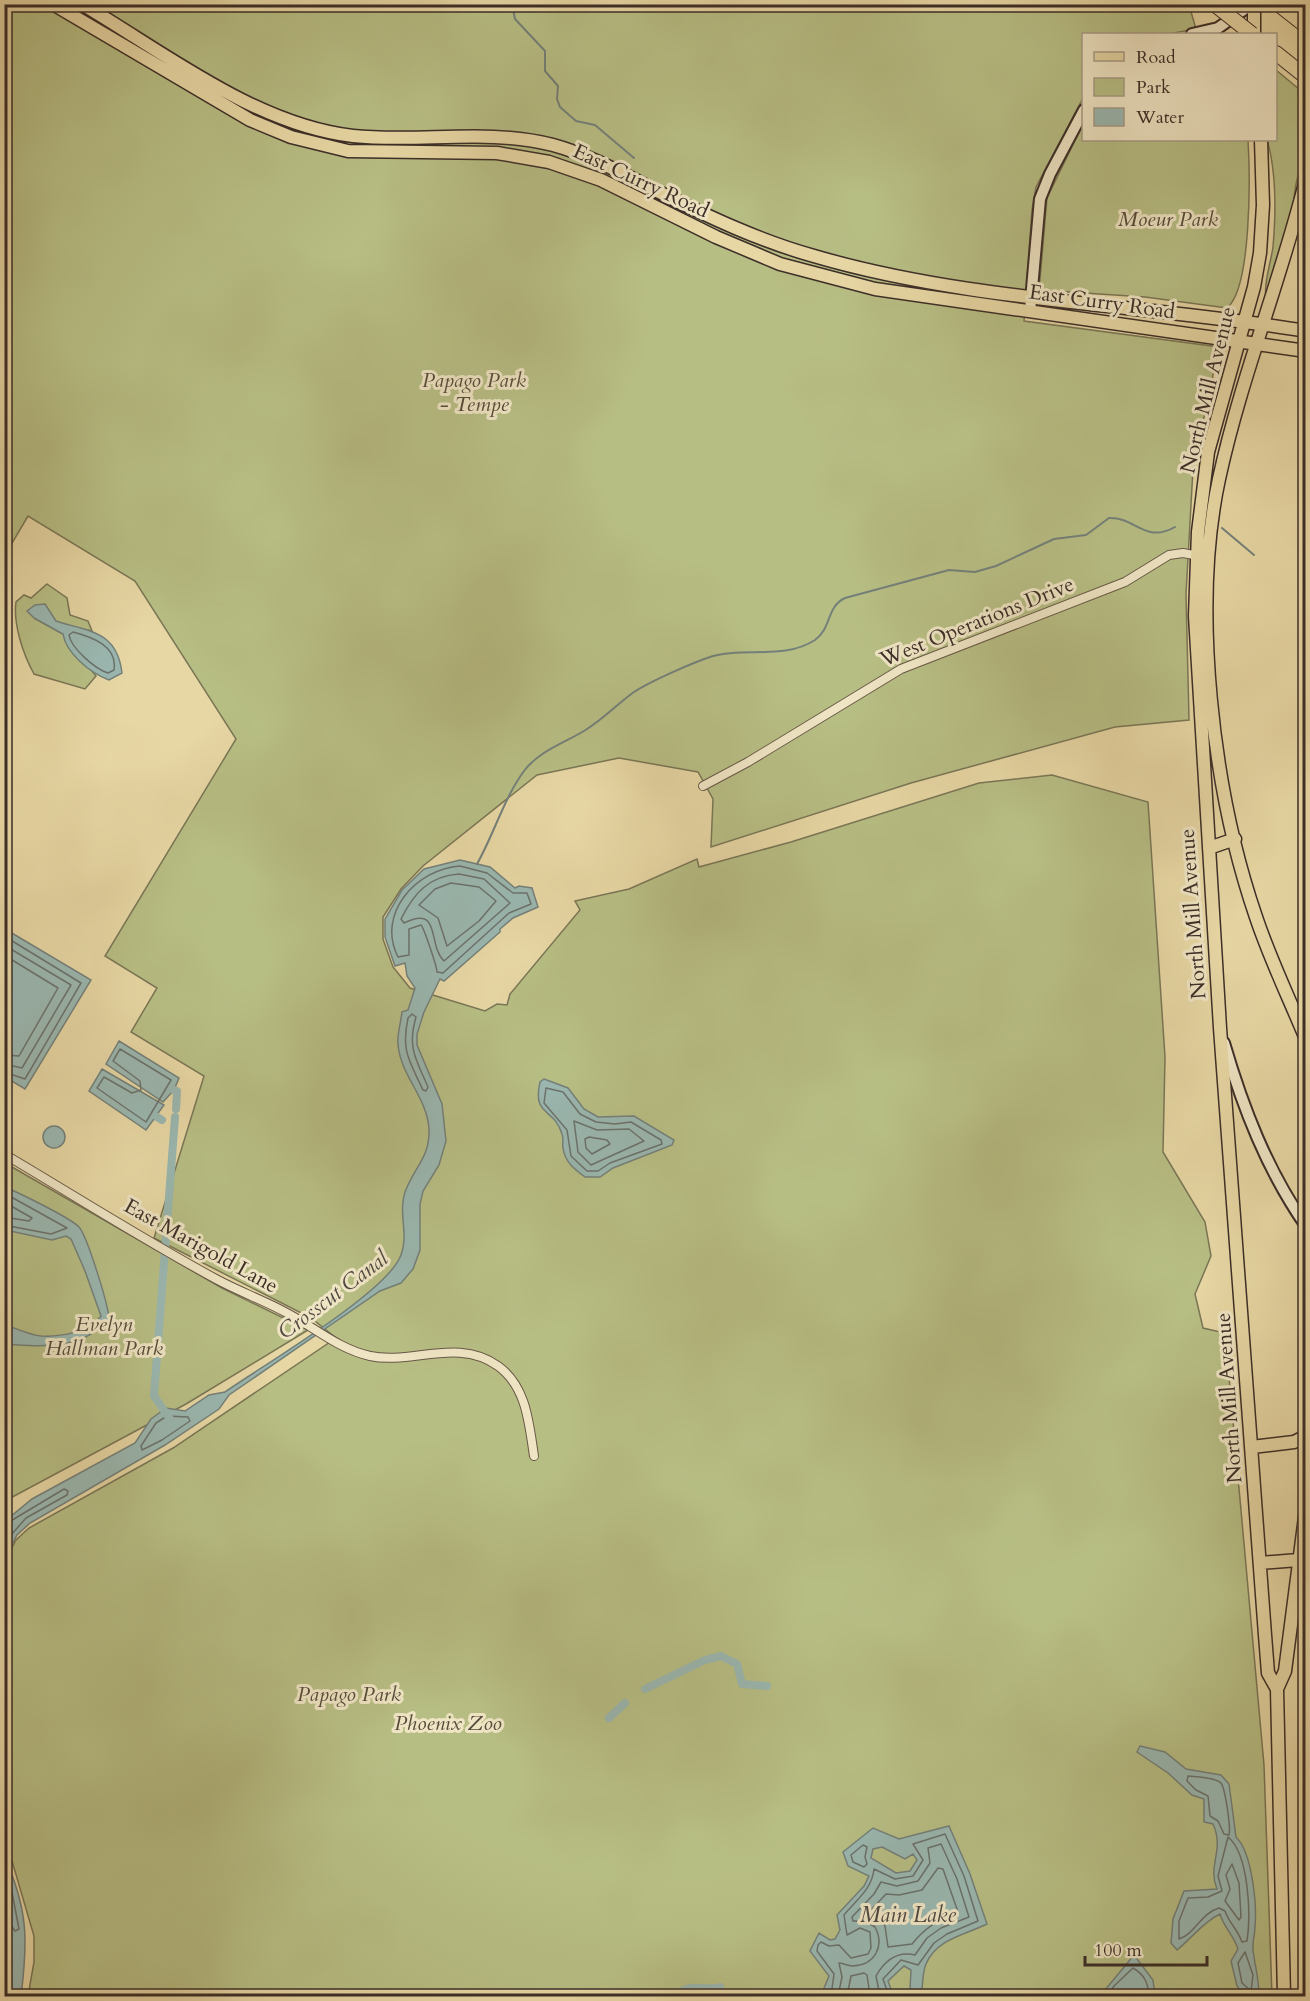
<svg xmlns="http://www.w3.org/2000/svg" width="1310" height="2001" font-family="Cardo,serif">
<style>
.green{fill:#b7be84;stroke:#7a7656;stroke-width:1.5}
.water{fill:#9ab7b0;stroke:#74807a;stroke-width:1.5;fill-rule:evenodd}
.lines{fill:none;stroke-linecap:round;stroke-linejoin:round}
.shore{stroke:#6b726c;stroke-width:1.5}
.stream{stroke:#74807a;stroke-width:2}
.canal{stroke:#9ab7b0;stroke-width:8}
.street-casing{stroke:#675847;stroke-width:10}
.secondary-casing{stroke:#3c2e28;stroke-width:14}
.primary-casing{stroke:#3c2e28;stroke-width:15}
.highway-casing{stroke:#3c2e28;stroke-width:16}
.street{stroke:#efe5c4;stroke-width:8}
.secondary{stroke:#efe5c4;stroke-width:10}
.primary{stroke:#e7d7a4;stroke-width:12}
.highway{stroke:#e7d7a4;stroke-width:14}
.highway-bridge-casing{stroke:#3c2e28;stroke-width:16;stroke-linecap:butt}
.highway-bridge{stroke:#e7d7a4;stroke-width:14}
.labels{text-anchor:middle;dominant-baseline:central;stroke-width:6;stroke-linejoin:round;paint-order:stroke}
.street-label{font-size:21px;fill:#3c2e28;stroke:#efe5c4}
.park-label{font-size:21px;font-style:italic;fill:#554b3a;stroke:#efe5c4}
.water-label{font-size:22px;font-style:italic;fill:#4f4943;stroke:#efe5c4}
</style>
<rect width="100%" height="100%" fill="#e7d7a4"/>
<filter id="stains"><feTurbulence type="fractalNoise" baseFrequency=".00333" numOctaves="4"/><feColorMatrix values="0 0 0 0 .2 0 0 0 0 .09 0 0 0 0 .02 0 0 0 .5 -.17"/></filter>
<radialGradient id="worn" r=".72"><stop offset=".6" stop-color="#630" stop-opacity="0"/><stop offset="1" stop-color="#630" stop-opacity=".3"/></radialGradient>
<path class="green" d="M5 5H1189L1196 29 1168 34H1084L1083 98 1036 187 1032 210 1024 321 1219 347 1193 469 1186 594 1189 720 1115 727 911 783 711 847 713 799 698 772 619 758 537 775 423 866 401 889 383 917V939L393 967 410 988 485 1011 497 1004 507 1005 510 994 580 910 575 901 629 889 697 859 699 867 791 842 979 783 1052 775 1148 802 1165 1057 1163 1152 1205 1222 1211 1256 1195 1294 1203 1328 1225 1333 1264 1765 1272 1996H28L34 1962V1936L5 1837 6 1559 16 1540 29 1528 173 1448 336 1338 311 1318 154 1238 204 1076 131 1032 157 988 105 956 236 739 135 581 28 516 5 555Z
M1276 70 1305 94V149L1296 184 1292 212 1266 297C1263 285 1271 262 1273 247 1276 212 1277 173 1267 140H1276Z
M1083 124 1084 140H1248C1250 173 1252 288 1227 308L1145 297 1039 290 1047 198Z
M47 584 67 598 70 615 88 621 92 631 34 618 63 634 96 676 85 689 34 674C23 654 13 624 16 602L24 595 31 598Z
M5 1163 222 1288 308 1330 186 1404 5 1501Z"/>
<path class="water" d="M45 604 56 621C90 632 117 631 122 673L109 680C90 673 66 653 63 634L34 618 27 611 35 605Z
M460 860 490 867 515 888 519 886 532 888 538 907 513 918 500 929V932L444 981 440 979 424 1012 417 1034V1045L442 1104 446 1141 439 1165 423 1191 420 1204V1250L413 1269 401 1283 380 1291 229 1395 219 1409 165 1445 30 1523 17 1535 5 1558V1521L32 1499 135 1443 151 1419 166 1408 185 1411 209 1395 225 1392C262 1366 388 1292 401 1255 409 1235 398 1213 405 1192 414 1167 430 1158 429 1129 427 1097 400 1075 398 1044 397 1034 401 1022 402 1012L408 1010 415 988 407 976 405 963 395 966 385 937V919L402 890 424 869Z
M5 929 91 980 25 1089 5 1077Z
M119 1041 179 1078 174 1090 163 1102 106 1064Z
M102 1069 164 1105 146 1130 89 1091Z
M544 1079 568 1088 584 1109 598 1117 634 1116 674 1140 672 1145 613 1168 600 1177H585C574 1169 565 1162 563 1148 562 1143 564 1138 562 1134 554 1107 532 1117 540 1082Z
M43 1137a11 11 0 1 1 22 0a11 11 0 1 1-22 0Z
M5 1187C19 1193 69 1217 79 1227 87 1236 109 1306 109 1320 80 1350 44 1347 5 1344V1325C16 1328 29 1335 41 1336 60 1337 90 1332 101 1316L85 1271 71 1239 66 1236 52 1240 5 1230Z
M1140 1746 1165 1752 1186 1769 1221 1775 1229 1784 1236 1837C1252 1852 1257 1904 1255 1927 1255 1934 1252 1943 1253 1950 1255 1967 1259 1978 1259 1996H1245L1237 1986 1231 1961 1238 1949C1233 1934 1224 1928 1220 1914 1203 1922 1192 1938 1177 1950L1171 1943 1173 1919 1184 1891 1217 1889C1207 1865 1225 1850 1213 1824L1204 1822V1799L1192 1795 1168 1773 1137 1752Z
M949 1826 970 1874 987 1924C965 1935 936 1939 926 1964 922 1973 923 1987 921 1996H825L824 1988 829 1976 810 1951 819 1933 830 1940 835 1939 840 1930 837 1915 864 1886 869 1876 848 1866 843 1852 873 1828 899 1839ZM882 1847 905 1859 913 1854 917 1860 910 1871 896 1873 871 1858 873 1849ZM904 1966 911 1970 910 1990 904 1996 892 1992 888 1981Z
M5 1858C28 1909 28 1941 21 1996H5L9 1943 5 1912Z
M1134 1955 1153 1980 1155 1996H1100Z"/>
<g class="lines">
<path class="shore" d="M73 632C92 637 118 646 114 670L108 673C95 669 71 648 69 635Z
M460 866 487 873 513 893H527L531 904 509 913 443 973 437 972C437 967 424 928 421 925L409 929V955L398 957C376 914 416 869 460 866Z
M459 874 484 879 510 903 444 961C427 945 442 904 404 923L401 919C414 893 429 876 459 874Z
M451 883 479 887 496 901 479 921 447 946 438 918 419 905 435 889Z
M4 936 81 983 25 1079 4 1072
M4 945 71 985 22 1068 4 1064
M4 955 58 988 19 1056 4 1055
M412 1014 416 1017C407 1048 416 1059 428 1087L426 1091 423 1090C409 1060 401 1051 408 1018Z
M120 1049 171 1080 146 1122 97 1088 104 1077 132 1093 141 1090 140 1081 113 1061Z
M546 1088 563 1092 580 1114 596 1122 615 1124 631 1122 661 1140 662 1144 610 1163 598 1171H587L571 1156 567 1130 544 1103Z
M574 1121 597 1130 629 1129 644 1141 591 1165 578 1152Z
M589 1137 607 1140 610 1144 592 1154 586 1148 585 1139Z
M4 1193 67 1228 51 1234 4 1225
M4 1202 32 1218 29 1221 4 1217
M167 1416 188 1417 190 1421 162 1440 142 1450 141 1446 156 1423Z
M4 1525 64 1489 68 1491 67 1495 26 1518 4 1543
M1188 1776C1196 1777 1215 1777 1221 1783 1225 1788 1231 1827 1229 1835L1224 1834 1218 1821 1210 1816 1208 1796 1196 1790 1187 1781Z
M1228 1837C1249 1854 1251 1915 1247 1941L1242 1942C1238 1930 1229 1923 1225 1911L1219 1908C1201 1913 1195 1934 1179 1939V1921L1188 1898 1208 1897 1222 1891 1218 1876Z
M863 1845 867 1847 865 1857 867 1864 864 1867 853 1862 851 1855Z
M1232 1864 1239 1883 1241 1917 1239 1920 1225 1901 1230 1889 1226 1875Z
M938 1868 943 1869 958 1912C937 1922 927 1925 912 1944L888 1947 885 1926 871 1910 886 1894 899 1895 922 1890Z
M4 1872 11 1887 19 1929 15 1931 10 1924 4 1923
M1245 1952 1253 1975 1251 1991 1242 1983 1238 1963Z
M831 1996 834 1974 817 1951 818 1945 821 1942 829 1946 839 1945 851 1958 868 1954 871 1948 870 1932 860 1928 847 1935 844 1915C857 1899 872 1889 874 1869L895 1879 913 1876 923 1860 913 1844 945 1834 964 1876 978 1921 947 1934 934 1943 918 1965 901 1960 883 1979 889 1996
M838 1996 842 1977 839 1963C843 1963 847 1966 853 1966 875 1965 885 1946 875 1927L865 1921H853L852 1917 874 1894 881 1882 897 1886 918 1881 930 1863 928 1848 941 1844 957 1879 969 1917 941 1928 927 1938 915 1955C897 1951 885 1960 876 1976L880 1996
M847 1996 851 1976 864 1973 867 1975 870 1996
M1108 1996 1114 1986 1133 1968C1145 1975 1148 1983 1149 1996"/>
<path class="stream" d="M512 4 515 19 545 51V71L558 86 557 99 560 107 576 121 595 125 634 158
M1222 528 1254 555
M477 864C494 834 504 798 524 771 539 751 564 743 584 731 604 719 617 704 634 692 651 681 694 662 713 656 746 647 784 660 815 640 832 628 826 607 845 598L949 570 975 572 996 566 1054 539 1086 535 1109 518C1136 517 1145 544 1175 527"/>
<path class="canal" d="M174 1090 177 1091 176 1109
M157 1117 162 1120
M170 1419 154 1396 175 1117
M645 1689 705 1660 721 1656 737 1664 742 1684 767 1686
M609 1718 625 1703
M676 1996C690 1981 703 1992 720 1987"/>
<defs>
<path id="street" d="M703 786 748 762 901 669 1125 582 1169 555 1183 553 1199 556
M4 1154C75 1196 144 1240 216 1279 238 1291 263 1300 285 1312 313 1326 338 1349 370 1356 411 1365 458 1337 498 1366 527 1387 529 1424 534 1456"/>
<path id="secondary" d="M1192 34 1218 28 1252 4
M1030 311 1040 199 1050 174 1084 110
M1224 1043C1243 1108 1267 1170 1306 1226"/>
<path id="primary" d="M53 4 250 120 291 137 348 151 497 153 549 162 601 180 716 237 780 264 875 289 1306 351
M82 4C165 53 256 125 353 136 420 143 487 128 553 145 590 155 625 175 659 192 709 217 760 241 814 256 970 302 1145 304 1306 331
M1254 4V34
M1261 140 1263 205 1260 253 1254 287 1208 452 1198 532 1195 616 1220 1028 1265 1635 1268 1673 1277 1689 1284 1996
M1306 179C1281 280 1241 377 1219 479 1191 609 1213 792 1256 917 1270 959 1289 998 1306 1039
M1209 848 1235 839
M1252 1447 1294 1442 1306 1436
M1260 1563 1298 1560
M1277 1689 1285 1671 1306 1509"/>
<path id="highway" d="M1278 4 1306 26
M1276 53 1306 77"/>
</defs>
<use href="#street" class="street-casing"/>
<use href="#secondary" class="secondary-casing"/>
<use href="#primary" class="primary-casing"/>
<use href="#highway" class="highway-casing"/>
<use href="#street" class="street"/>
<use href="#secondary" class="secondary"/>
<use href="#primary" class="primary"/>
<use href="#highway" class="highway"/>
<defs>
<path id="highway-bridge" d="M1214 4 1252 34"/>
</defs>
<use href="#highway-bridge" class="highway-bridge-casing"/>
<use href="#highway-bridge" class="highway-bridge"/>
</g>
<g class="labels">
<g class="street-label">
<text transform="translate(641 181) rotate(25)">East Curry Road</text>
<text transform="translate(1102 302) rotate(8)">East Curry Road</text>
<text transform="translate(1208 390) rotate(-76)">North Mill Avenue</text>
<text transform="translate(977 622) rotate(-22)">West Operations Drive</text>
<text transform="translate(1193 914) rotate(-94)">North Mill Avenue</text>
<text transform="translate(201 1246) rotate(29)">East Marigold Lane</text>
<text transform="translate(1229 1398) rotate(-94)">North Mill Avenue</text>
</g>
<g class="park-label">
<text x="1168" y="219">Moeur Park</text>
<text x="474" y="380">Papago Park<tspan x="474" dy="24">- Tempe</tspan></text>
<text x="104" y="1324">Evelyn<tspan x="104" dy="24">Hallman Park</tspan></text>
<text x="349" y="1694">Papago Park</text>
<text x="448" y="1723">Phoenix Zoo</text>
</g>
<g class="water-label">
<text transform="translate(333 1295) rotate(-37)">Crosscut Canal</text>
<text x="908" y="1915">Main Lake</text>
</g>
</g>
<rect width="1310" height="2001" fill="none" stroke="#e7d7a4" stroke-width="24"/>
<rect x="6" y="6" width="1298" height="1989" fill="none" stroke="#3c2e28" stroke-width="3"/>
<rect x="12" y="12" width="1286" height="1977" fill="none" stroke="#3c2e28" stroke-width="1.5"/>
<rect x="1082" y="33" width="195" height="108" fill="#efe5c4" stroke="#a79c86" stroke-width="1.5"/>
<rect x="1094" y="52" width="30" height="9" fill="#e7d7a4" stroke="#a79c86" stroke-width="1.5"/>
<text x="1136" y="63" font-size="18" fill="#3c2e28">Road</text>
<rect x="1094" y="78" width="30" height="18" fill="#b7be84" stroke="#a79c86" stroke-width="1.5"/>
<text x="1136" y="93" font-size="18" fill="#3c2e28">Park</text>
<rect x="1094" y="108" width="30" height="18" fill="#9ab7b0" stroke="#a79c86" stroke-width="1.5"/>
<text x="1136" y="123" font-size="18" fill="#3c2e28">Water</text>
<path d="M1085 1956v9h122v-9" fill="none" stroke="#3c2e28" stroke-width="3"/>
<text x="1094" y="1956" font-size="18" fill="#3c2e28" stroke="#efe5c4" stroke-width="4.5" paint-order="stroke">100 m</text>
<rect width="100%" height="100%" filter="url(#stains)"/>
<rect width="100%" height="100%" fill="url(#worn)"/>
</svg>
